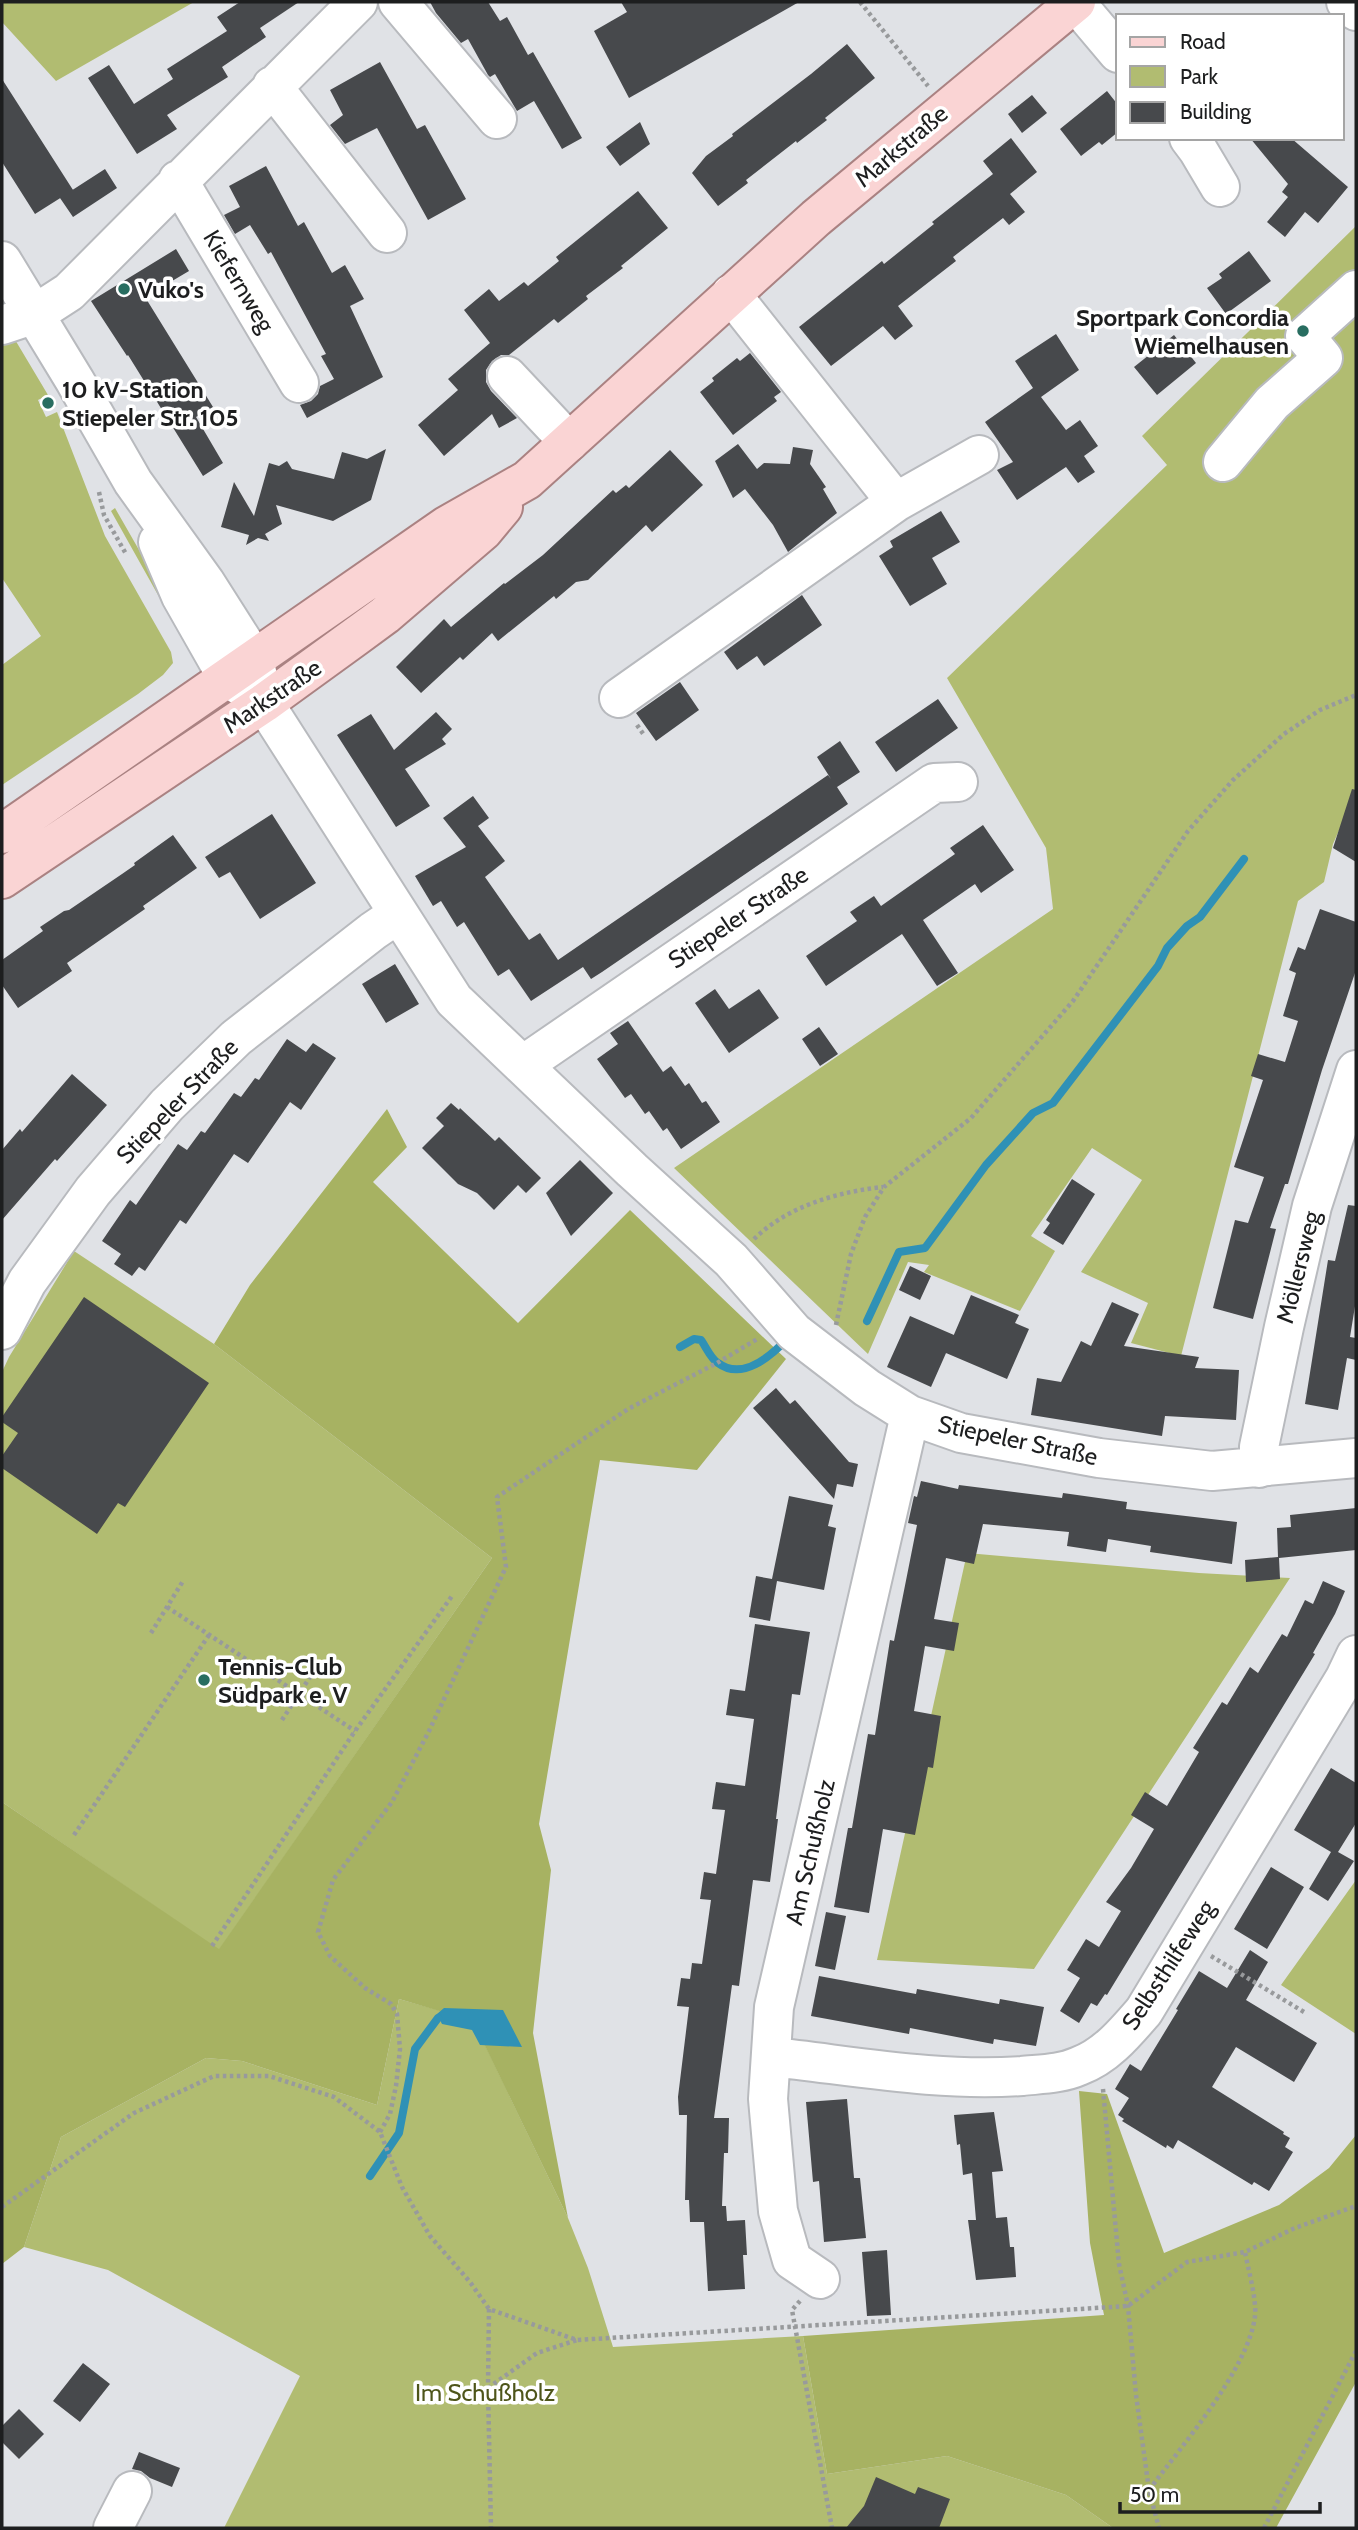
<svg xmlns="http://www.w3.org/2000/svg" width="1358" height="2530" font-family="Cabin,sans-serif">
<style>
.green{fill:#b1bc71}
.forest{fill:#a7b262}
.water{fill:#2f91b6}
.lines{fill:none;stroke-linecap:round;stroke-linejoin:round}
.stream{stroke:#2f91b6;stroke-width:8}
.building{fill:#47494c}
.minor-casing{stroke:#b8babe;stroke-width:42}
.major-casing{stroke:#aa8282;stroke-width:42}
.path{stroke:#989a9c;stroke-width:4.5;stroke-dasharray:3.5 3.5;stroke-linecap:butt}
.minor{stroke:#fff;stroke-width:38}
.major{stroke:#fad4d4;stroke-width:38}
.poi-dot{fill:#286d60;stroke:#fff;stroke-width:2.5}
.labels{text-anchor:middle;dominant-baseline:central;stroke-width:7;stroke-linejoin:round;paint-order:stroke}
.street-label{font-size:24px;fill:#1d1e1f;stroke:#fff}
.poi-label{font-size:24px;font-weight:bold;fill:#1d1e1f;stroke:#fff;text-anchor:start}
.park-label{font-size:24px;fill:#4e551a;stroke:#fff}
</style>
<rect width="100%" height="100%" fill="#e0e2e6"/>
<path class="green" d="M2 2H194L56 81 2 22Z
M1356 226V792L1333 844 1324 882 1298 901 1181 1356 1131 1343 1148 1303 1081 1272 1142 1180 1092 1148 1031 1236 1055 1251 1020 1311 924 1272 929 1265 908 1262 868 1354 674 1168 1053 909 1046 848 947 678 1167 465 1142 436Z
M14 338 48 395 38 400 46 417 57 412 105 536 171 652 173 663 163 675 138 694 2 785V665L41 636 2 578V344Z
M115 508 186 632 181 636 111 511Z
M74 1251 214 1344 492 1558 219 1950 2 1802V1372L9 1357Z
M967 1553 1199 1573 1290 1578 1034 1969 877 1960Z
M1356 1880V2034L1281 1985Z
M399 1999 473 2020 568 2218 588 2268 613 2347 803 2336 827 2474 947 2456 1066 2495 1113 2528H224L300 2376 108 2270 24 2247 61 2137 206 2058 242 2061 377 2105Z"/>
<path class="forest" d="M387 1109 407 1147 373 1182 518 1323 630 1210 786 1359 697 1470 600 1460 539 1824 551 1870 533 2033 568 2218 473 2021 399 1999 377 2105 242 2061 206 2058 61 2137 24 2247 2 2264V1802L219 1949 492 1558 214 1344 250 1285Z
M1079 2091 1107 2094 1164 2253 1279 2205 1329 2168 1356 2135V2382L1276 2528H1113L1066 2495 947 2456 827 2474 803 2336 1104 2315 1090 2243Z"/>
<path class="water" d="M444 2008 503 2010 522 2047 480 2045 472 2030 442 2024 437 2014Z"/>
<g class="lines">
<path class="stream" d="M867 1321 899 1252 925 1248 986 1165 1033 1113 1053 1103 1158 966 1167 948 1187 926 1200 917 1244 859
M680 1347 694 1339 701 1340C706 1347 711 1359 718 1363 742 1381 771 1356 787 1339
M370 2176 399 2133 415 2049 438 2018"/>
</g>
<path class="building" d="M240 2H299L260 28 266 37 222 67 228 77 167 115 177 129 137 154 88 78 109 65 134 104 173 79 167 69 227 31 217 17Z
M430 2H488L500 21 507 17 528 55 533 52 582 138 562 149 534 101 517 111 495 74 490 77 488 75 468 39 461 43 436 13Z
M621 2H799L629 98 594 31 627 12Z
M847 44 875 78 825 118 827 120 797 143 796 141 746 180 748 183 718 206 692 173 706 156 733 136 732 134 811 74Z
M380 62 417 129 425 125 466 199 428 220 377 128 345 144 330 125 343 115 330 90Z
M2 79 73 190 35 214 2 162Z
M1107 91 1118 105V132L1102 145 1099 142 1081 156 1060 129Z
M1032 95 1047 113 1022 133 1008 114Z
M640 122 650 144 620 166 606 147Z
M1011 138 1037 172 1010 194 1025 212 1009 225 1003 218 953 257 956 261 898 306 913 326 895 340 883 326 831 366 799 327 882 261 884 264 934 224 932 222 993 174 983 161Z
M1250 138H1291L1348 187 1318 223 1305 212 1285 237 1267 222 1288 197 1282 192 1288 184Z
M266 166 298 226 304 222 332 273 345 265 364 299 350 306 383 377 307 418 300 405 311 401 318 394 320 386 334 379 321 356 326 354 271 252 268 254 250 225 235 234 224 215 240 207 229 186Z
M105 169 117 188 73 217 60 198Z
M638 191 668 228 621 266 623 268 586 296 588 299 558 323 554 319 509 355H501L492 361 486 370V382L491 391 517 418 499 428 492 414 444 456 418 425 458 390 448 379 490 343 464 310 489 289 499 301 524 282 528 286 559 261 556 257Z
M176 249 189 271 145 297 213 407 196 417 223 463 203 476 128 355 127 356 91 301Z
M1249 251 1271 281 1226 314 1207 288 1222 278 1219 274Z
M1056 334 1079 370 1041 397 1066 430 1080 420 1098 446 1084 456 1095 472 1078 483 1066 467 1017 500 997 470 1013 462 985 422 1033 388 1015 361Z
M1174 335 1196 363 1157 395 1134 367Z
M750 353 781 392 774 397 777 401 733 435 700 392 714 381 712 378 737 358 740 361Z
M738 444 757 469 764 463 790 464 793 447 813 450 810 464 826 487 823 489 837 513 788 552 773 525 745 489 733 498 715 461Z
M386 449 371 500 333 521 276 505 282 524 265 534 269 541 258 538 246 545 249 535 221 527 234 482 254 516 269 463 279 466 287 461 292 469 334 479 342 452 367 459Z
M670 450 703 485 652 532 646 525 588 580 576 582 556 599 554 596 498 641 492 633 463 660 460 657 421 693 396 667 444 619 451 627 504 583 505 584 543 555 613 490 616 493 626 485 629 488Z
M941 511 960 542 932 558 947 584 910 606 879 556 893 547 890 541Z
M802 595 822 625 764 666 757 656 737 670 724 652Z
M680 682 699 710 656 741 636 713Z
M938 699 958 728 896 772 875 742Z
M436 712 452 729 442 739 446 744 405 769 430 806 396 827 337 735 371 714 394 750Z
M840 741 860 772 837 787 848 804 602 972 591 979 583 967 531 1001 509 969 498 976 464 922 457 927 441 901 433 906 415 876 466 847 443 818 473 796 489 818 478 826 505 861 485 877 529 940 540 933 558 960 828 775 831 779 817 757Z
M1352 789 1356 790V862L1333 848Z
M272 814 316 883 260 919 230 872 219 878 205 857Z
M983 825 1014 870 981 893 975 884 923 920 958 973 937 986 902 934 826 986 806 956 857 921 850 912 874 896 881 906 955 854 950 848Z
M173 835 197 868 143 906 145 909 67 963 72 971 18 1008 2 985V960L43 931 40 927 64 911 69 910 122 874 135 865 134 863Z
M1320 909 1356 922V970L1322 1070 1288 1184H1285L1270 1228 1276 1229 1253 1319 1213 1308 1235 1220 1248 1223 1264 1177 1234 1167 1263 1080 1251 1076 1258 1054 1285 1062 1298 1021 1283 1016 1296 973 1289 970 1298 947 1305 950Z
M395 964 419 1004 386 1023 362 984Z
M715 989 729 1009 759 989 779 1018 729 1053 695 1003Z
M628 1021 663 1072 671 1066 685 1086 689 1083 702 1103 706 1101 720 1122 681 1149 667 1128 663 1131 649 1111 645 1114 631 1094 625 1098 597 1059 618 1044 610 1033Z
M819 1027 838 1054 820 1066 802 1039Z
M287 1039 306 1052 313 1043 336 1058 301 1110 290 1102 248 1163 234 1154 186 1224 180 1220 145 1271 139 1267 132 1276 114 1264 121 1254 102 1241 130 1200 136 1205 178 1144 187 1150 201 1131 205 1133 234 1093 241 1097 255 1078 259 1080Z
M72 1074 107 1105 57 1161 55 1159 2 1220V1150L20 1129 22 1132Z
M451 1103 459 1110 460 1108 495 1141 499 1137 541 1178 526 1193 518 1185 494 1210 477 1193 458 1184 422 1148 444 1126 436 1118Z
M580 1160 613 1193 571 1236 546 1193Z
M1072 1179 1095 1194 1063 1245 1043 1233 1050 1223 1046 1220Z
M1348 1205 1356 1206V1300L1350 1337 1356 1338V1360L1347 1358 1338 1410 1305 1404 1328 1260 1335 1261Z
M910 1266 931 1276 920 1300 899 1290Z
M971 1295 1019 1315 1015 1323 1029 1329 1007 1379 946 1353Z
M84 1297 209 1383 125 1507 118 1503 97 1534 2 1468V1456L18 1433 2 1422V1417Z
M1112 1302 1139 1314 1124 1346 1199 1357 1195 1368 1239 1370 1236 1420 1165 1416 1162 1436 1031 1415 1037 1378 1061 1382 1081 1341 1091 1346Z
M910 1316 954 1335 931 1387 887 1367Z
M776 1388 790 1404 795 1400 849 1462 858 1464 853 1487 837 1484 834 1499 753 1408Z
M921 1481 958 1489 959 1485 1062 1498 1063 1493 1127 1502 1126 1509 1237 1522 1232 1564 1150 1552 1151 1546 1108 1539 1106 1552 1067 1546 1069 1532 983 1524 974 1564 946 1558 934 1619 959 1623 954 1651 925 1646 914 1711 941 1716 933 1768 928 1767 915 1835 883 1829 869 1913 834 1907 848 1828H852L868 1734 875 1735 890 1640 894 1641 917 1525 908 1523 914 1496 917 1497Z
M789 1496 833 1505 828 1526 836 1528 824 1590 777 1581 770 1621 749 1617 756 1576 772 1579Z
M1356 1508V1550L1279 1558 1280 1579 1246 1582 1245 1560 1278 1557 1277 1528 1291 1527 1290 1515Z
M1323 1581 1345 1591 1335 1614 1313 1653 1315 1654 1107 1995 1105 1994 1097 2006 1091 2003 1079 2023 1060 2011 1080 1978 1067 1970 1086 1939 1099 1947 1121 1911 1106 1902 1131 1868 1154 1829 1131 1815 1145 1792 1167 1806 1199 1752 1193 1748 1222 1702 1227 1705 1250 1667 1258 1673 1282 1634 1287 1637 1305 1600 1313 1604Z
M755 1624 810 1632 800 1695 792 1694 776 1819H778L770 1882 753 1880 739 1986 732 1985 714 2118H729L728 2153H724L722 2206H726L727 2221 745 2220 747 2255H743L745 2289 708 2291 704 2222H690L689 2200H685L687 2115H679L678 2097 689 2007 677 2006 681 1978 690 1979 692 1963 702 1964 711 1900 700 1899 704 1872 716 1874 725 1810 712 1809 716 1782 745 1786 754 1719 726 1715 730 1689 745 1691Z
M1331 1768 1356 1783V1823L1338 1852 1354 1861 1328 1901 1309 1889 1331 1852 1294 1830Z
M1271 1867 1304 1887 1267 1949 1234 1929Z
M826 1912 846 1916 835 1970 815 1966Z
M1250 1950 1268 1962 1246 2000 1317 2043 1294 2082 1236 2047 1212 2087 1284 2132 1283 2134 1290 2138 1285 2147 1293 2152 1269 2191 1254 2182 1252 2185 1178 2140 1173 2149 1167 2145 1166 2148 1122 2121 1124 2119 1118 2115 1129 2098 1115 2089 1130 2064 1141 2071 1178 2010 1176 2009 1199 1971 1227 1988Z
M819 1976 916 1994 917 1989 999 2004 1000 1999 1044 2007 1036 2046 994 2039 993 2044 910 2028 909 2034 811 2016Z
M847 2099 854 2178H860L866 2238 824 2242 819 2181 813 2182 806 2102Z
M994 2112 1003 2171 992 2172 996 2218 1007 2217 1010 2247H1014L1016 2277 976 2280 968 2220H976L972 2173 963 2175 960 2144 957 2145 954 2115Z
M887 2250 891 2315 867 2316 862 2252Z
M83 2363 110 2384 80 2422 53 2401Z
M19 2409 44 2434 19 2459 2 2442V2426Z
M139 2452 180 2468 172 2487 150 2478 141 2471 132 2469Z
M876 2477 915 2494 918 2487 950 2499 939 2528H846L864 2506Z"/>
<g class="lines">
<defs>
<path id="minor" d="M398 2 497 119
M1075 2 1118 53
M1346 2 1356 11
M272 86 387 233
M1189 138 1198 150 1220 187
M178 180 299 383
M2 261 75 381 133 482 205 582 254 659 264 703 454 1000 632 1170 731 1260 794 1332 867 1388 910 1415 961 1433 1099 1458 1212 1471 1356 1458
M731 294 896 502
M2 325 35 314 69 292 358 2
M507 376 569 442
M1223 462 1272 403 1323 358 1305 336 1356 290
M158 542 181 596 227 677 254 695
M619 698 896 502 979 455
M523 1065 934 783 958 782
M2 1330 27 1282 93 1191 167 1105 236 1038 373 931 398 914
M1259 1468V1447L1284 1327 1312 1206 1356 1070
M772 2057C855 2066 939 2082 1022 2076 1041 2074 1061 2074 1079 2066 1106 2056 1125 2033 1144 2011L1345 1678 1356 1655
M820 2279 792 2260 778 2211 768 2099 774 2007 910 1415
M113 2528 132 2491"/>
<path id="major" d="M2 834 446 526 527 480 816 218 1076 2
M2 879 264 703 355 637 385 615 483 531 503 507"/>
</defs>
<use href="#minor" class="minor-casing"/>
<use href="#major" class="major-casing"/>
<path class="path" d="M860 2 928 86
M99 492 104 515 126 554
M637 725 644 735
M754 1239C788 1206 837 1192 883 1187
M836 1325 851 1254 865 1217 884 1187 971 1118 1073 1001 1188 831 1233 780 1284 734 1320 710 1356 695
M167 1607 355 1731
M151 1633 183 1581
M282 1720 312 1674
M74 1835 209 1635
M212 1946 355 1731 452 1596
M1211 1956 1304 2012
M1103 2089 1119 2264 1128 2306 1136 2395 1149 2490 1159 2528
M380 2132 390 2114 396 2086 400 2049 397 2014 391 2004 365 1988 330 1956 318 1932 333 1880 392 1802 429 1731 506 1567 497 1497 628 1409 717 1363 759 1338
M2 2207 134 2113 214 2076H269L334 2097 380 2132 402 2187 430 2236 470 2282 489 2309 577 2340 1128 2306 1187 2262 1245 2252 1295 2228 1356 2206
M800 2301 792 2310 832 2528
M489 2309 488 2389 491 2528
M488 2388 537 2353 577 2340
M1149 2490C1181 2447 1249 2368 1255 2316 1257 2301 1248 2268 1245 2252
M1264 2528 1356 2351"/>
<use href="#minor" class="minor"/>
<use href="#major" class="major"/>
</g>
<g class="poi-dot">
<circle cx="124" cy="289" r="7"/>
<circle cx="1303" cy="331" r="7"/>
<circle cx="48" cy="403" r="7"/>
<circle cx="204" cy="1680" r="7"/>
</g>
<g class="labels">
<g class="street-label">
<text transform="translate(901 146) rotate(-40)">Markstraße</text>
<text transform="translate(239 281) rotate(59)">Kiefernweg</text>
<text transform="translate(272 696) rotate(-34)">Markstraße</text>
<text transform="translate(738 917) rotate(-34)">Stiepeler Straße</text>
<text transform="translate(177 1101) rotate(-46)">Stiepeler Straße</text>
<text transform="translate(1298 1267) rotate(-76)">Möllersweg</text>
<text transform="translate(1018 1440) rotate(12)">Stiepeler Straße</text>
<text transform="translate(810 1852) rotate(-77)">Am Schußholz</text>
<text transform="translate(1168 1965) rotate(-57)">Selbsthilfeweg</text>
</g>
<g class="poi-label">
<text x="138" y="289">Vuko's</text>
<text x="1289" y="317" text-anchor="end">Sportpark Concordia<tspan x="1289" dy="28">Wiemelhausen</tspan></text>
<text x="62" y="389">10 kV-Station<tspan x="62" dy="28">Stiepeler Str. 105</tspan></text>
<text x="218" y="1666">Tennis-Club<tspan x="218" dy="28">Südpark e. V</tspan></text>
</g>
<g class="park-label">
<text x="485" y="2392">Im Schußholz</text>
</g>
</g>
<rect width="1358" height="2530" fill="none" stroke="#1d1e1f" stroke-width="7"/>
<rect x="1116" y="14" width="228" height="126" fill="#ffffff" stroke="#a5a5a5" stroke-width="2"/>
<rect x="1130" y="37" width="35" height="10" fill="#fad4d4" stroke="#a5a5a5" stroke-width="2"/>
<text x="1180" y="49" font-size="21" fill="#1d1e1f">Road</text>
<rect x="1130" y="66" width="35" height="21" fill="#b1bc71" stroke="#a5a5a5" stroke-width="2"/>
<text x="1180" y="84" font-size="21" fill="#1d1e1f">Park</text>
<rect x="1130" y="102" width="35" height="21" fill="#47494c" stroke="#a5a5a5" stroke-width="2"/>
<text x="1180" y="119" font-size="21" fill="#1d1e1f">Building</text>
<path d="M1120 2502v10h200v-10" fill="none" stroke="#1d1e1f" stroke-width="3.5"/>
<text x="1130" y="2502" font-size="21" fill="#1d1e1f" stroke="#ffffff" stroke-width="5" paint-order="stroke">50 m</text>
</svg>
